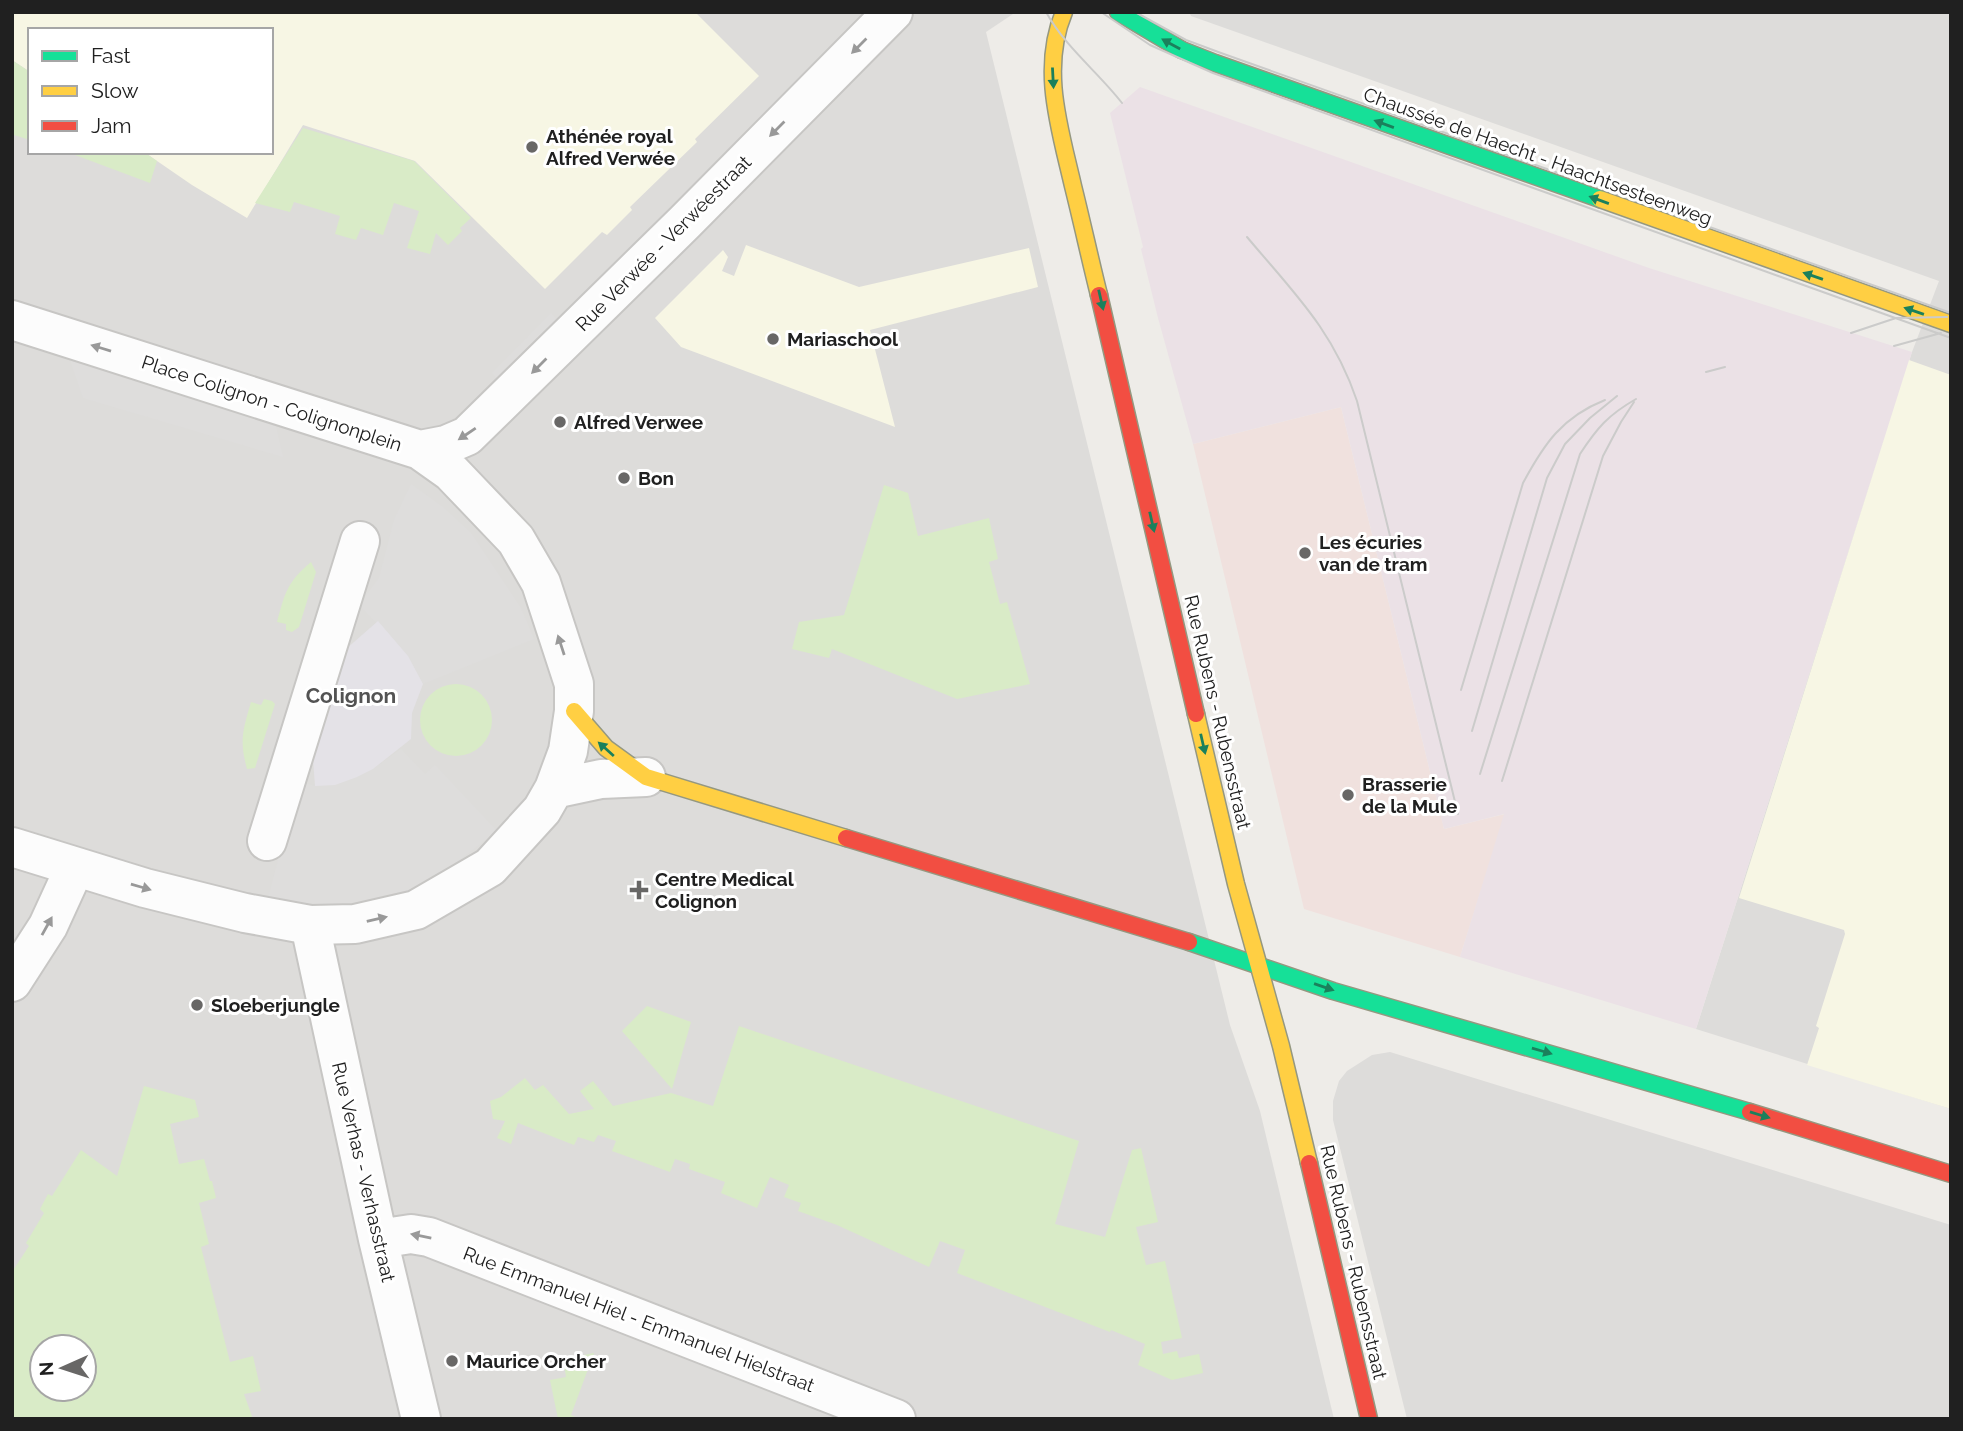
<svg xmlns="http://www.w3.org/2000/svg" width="1963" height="1431" font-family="Raleway,sans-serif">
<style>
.residential{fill:#dddcda;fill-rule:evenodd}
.commercial{fill:#f0e1de}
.industrial{fill:#ebe1e6}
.education{fill:#f7f6e4}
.grass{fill:#d9ebc7;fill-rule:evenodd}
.parking{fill:#dedddc}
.plaza{fill:#e4e2e7}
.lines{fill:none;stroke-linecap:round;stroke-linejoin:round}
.street-casing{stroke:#c7c6c4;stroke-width:42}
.fast-casing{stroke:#959880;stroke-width:19}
.slow-casing{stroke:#959880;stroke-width:19}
.jam-casing{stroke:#959880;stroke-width:19}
.street{stroke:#fcfcfc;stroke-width:38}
.fast{stroke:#16e098;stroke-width:16}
.slow{stroke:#ffcf43;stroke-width:16}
.jam{stroke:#f24e42;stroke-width:16}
.tram{stroke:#cbcbca;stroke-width:2}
.oneway{fill:#1b805c}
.oneway2{fill:#999}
.poi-dot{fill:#686766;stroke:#fff;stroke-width:2.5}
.labels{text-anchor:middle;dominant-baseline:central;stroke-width:6;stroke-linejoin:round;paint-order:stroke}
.poi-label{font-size:19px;font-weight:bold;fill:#202020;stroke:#fff;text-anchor:start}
.street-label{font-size:19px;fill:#202020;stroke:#fff}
.neighbourhood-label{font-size:21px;font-weight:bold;fill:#535353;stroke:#fff}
</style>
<rect width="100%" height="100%" fill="#eeece8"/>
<path class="residential" d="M12 12H1016L986 32 1230 1025 1260 1111 1334 1419H12ZM30 30H271V152H30ZM42 1347H84V1389H42Z
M1189 12H1951V1109L1696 1029 1912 352 1939 281 1191 16Z
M1390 1052 1951 1225V1419H1407L1333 1120V1101L1339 1081 1347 1071 1372 1055Z"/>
<path class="commercial" d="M1341 407 1444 829 1505 814 1460 957 1304 909 1193 444Z"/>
<path class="industrial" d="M1140 87 1649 268 1912 352 1696 1029 1460 957 1504 814 1444 829 1341 407 1193 444 1158 318 1141 249 1143 247 1110 113Z"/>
<path class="education" d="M12 12H695L759 76 695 139 697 142 630 207 632 210 607 235 602 232 545 289 415 161 303 125 247 218 192 185 144 152H271V30H30V72L12 60Z
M746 245 859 287 1029 248 1038 287 870 330 895 427 681 347 655 318 723 250 728 257 722 271 734 276Z
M1909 360 1951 375V1109L1807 1065 1819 1028 1816 1026 1845 934 1844 930 1739 898Z"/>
<path class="grass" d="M12 60 30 72V140L14 135 12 139Z
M303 128 414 161 471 218 460 228 462 231 448 245 436 233 430 254 407 248 419 211 394 203 383 235 361 228 356 240 335 234 340 216 294 202 290 212 255 203Z
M67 152H144L157 161 150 183Z
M884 485 908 493 918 536 989 518 998 559 989 562 1000 604 1007 602 1030 684 957 699 832 649 829 658 792 649 799 622 844 615Z
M311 562 316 572 299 627 292 632 286 630V624L277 622C285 593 287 582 311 562Z
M420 720a36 36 0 1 1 72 0a36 36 0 1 1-72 0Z
M264 699 272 701 275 704 255 768 247 769C239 740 243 730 251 702L261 705Z
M647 1006 691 1022 672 1089 622 1031Z
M739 1026 1079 1141 1055 1224 1105 1237 1132 1150 1141 1148 1158 1222 1136 1227 1146 1265 1165 1261 1182 1338 1161 1342 1163 1354 1177 1351 1179 1358 1199 1354 1203 1373 1172 1380 1138 1365 1145 1344 1111 1330 1110 1332 957 1273 965 1250 940 1241 929 1267 837 1225 798 1211 801 1203 784 1197 789 1185 770 1177 757 1208 721 1193 725 1182 689 1169 690 1164 675 1159 670 1172 612 1151 616 1141 598 1135 594 1142 578 1137 574 1145 518 1123 511 1144 497 1138 505 1121 493 1119 490 1101 501 1097 525 1078 535 1090 543 1085 569 1114 594 1109 580 1091 593 1081 613 1106 671 1093 713 1106Z
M144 1086 195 1100 199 1117 170 1124 179 1164 204 1159 210 1181H212L216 1198 199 1203 209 1244 201 1247 230 1362 253 1356 261 1391 244 1394 253 1419H12V1272L29 1246 26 1243 44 1213 40 1209 48 1194 52 1196 81 1150 117 1176ZM84 1347V1389H42V1347Z
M594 1353 571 1415 579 1419H558L550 1380 566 1377 563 1359Z"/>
<path class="parking" d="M551 313 560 323 500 382 492 373Z
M68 354 274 417 283 457 83 398Z
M411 484 443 507 471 533 521 608 534 639 423 684 391 638 359 605 379 578 394 520Z
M401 749 425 774 435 765 497 831 427 885 355 907 308 910 268 899 298 781 315 786 373 769Z"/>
<path class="plaza" d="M378 621 408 656 423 684 412 713 411 739 373 769 357 777 335 785 315 786 311 732 346 649Z"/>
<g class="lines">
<defs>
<path id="street" d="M12 320 420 450 451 472 516 540 541 583 574 684V711L568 751 554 789 542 810 490 867 416 910 355 924 310 925 245 913 145 888 12 847
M420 450 446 445 467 436 685 222 893 12
M554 789 601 779 646 777
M267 841 360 541
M310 925 378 1239 421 1419
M12 982 48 926 75 867
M378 1239 411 1234 429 1237 896 1419"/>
<path id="fast" d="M1118 12 1182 50 1215 63 1600 199
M1189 942 1333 991 1750 1112"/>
<path id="slow" d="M1064 12C1040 69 1060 129 1073 186 1082 222 1090 259 1099 295
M1600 199 1951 324
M574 711 606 748 646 777 846 838
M1196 714 1236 884 1281 1046 1309 1163"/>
<path id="jam" d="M1099 295 1196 714
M846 838 1189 942
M1750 1112 1951 1174
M1309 1163 1369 1419"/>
</defs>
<use href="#street" class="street-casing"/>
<use href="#fast" class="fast-casing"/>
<use href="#slow" class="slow-casing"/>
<use href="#jam" class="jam-casing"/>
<use href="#street" class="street"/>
<use href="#fast" class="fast"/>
<use href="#slow" class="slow"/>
<use href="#jam" class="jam"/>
<path class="tram" d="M1046 12C1066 48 1097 71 1122 103
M1101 12 1150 45 1213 73 1951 338
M1135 12 1186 40 1221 53 1951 313
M1247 237C1294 293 1333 330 1357 401L1458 814
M1851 333 1896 318 1947 317
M1894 346 1941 333
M1706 372 1725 367
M1461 690 1523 483C1544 444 1562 417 1605 400
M1472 731 1547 478 1565 444 1590 418 1617 396
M1480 774 1580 454C1597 428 1608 415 1636 399
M1502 781 1603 456 1621 422 1634 402"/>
</g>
<defs><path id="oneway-solid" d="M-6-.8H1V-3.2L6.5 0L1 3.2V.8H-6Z" transform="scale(1.75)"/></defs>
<g class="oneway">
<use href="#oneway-solid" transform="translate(1171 44) rotate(-151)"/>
<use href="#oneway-solid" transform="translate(1053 78) rotate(87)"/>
<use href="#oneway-solid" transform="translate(1384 124) rotate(-160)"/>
<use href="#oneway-solid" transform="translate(1599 200) rotate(-160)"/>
<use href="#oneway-solid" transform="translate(1813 276) rotate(-161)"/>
<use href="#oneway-solid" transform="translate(1101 300) rotate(77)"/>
<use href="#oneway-solid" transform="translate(1914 311) rotate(-161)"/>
<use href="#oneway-solid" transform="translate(1152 522) rotate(77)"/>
<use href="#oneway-solid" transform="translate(1203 744) rotate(77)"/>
<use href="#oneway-solid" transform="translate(606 749) rotate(-138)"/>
<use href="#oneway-solid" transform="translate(1324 987) rotate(19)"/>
<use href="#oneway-solid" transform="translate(1542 1051) rotate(16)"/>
<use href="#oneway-solid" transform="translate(1760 1115) rotate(17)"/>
</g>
<g class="oneway2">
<use href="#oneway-solid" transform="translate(859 46) rotate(135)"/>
<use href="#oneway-solid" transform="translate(777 129) rotate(135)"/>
<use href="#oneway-solid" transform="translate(101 348) rotate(-163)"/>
<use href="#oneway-solid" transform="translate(539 366) rotate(135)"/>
<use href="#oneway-solid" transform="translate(467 434) rotate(146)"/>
<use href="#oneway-solid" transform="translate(561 645) rotate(-108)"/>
<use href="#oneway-solid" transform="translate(141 887) rotate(16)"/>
<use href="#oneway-solid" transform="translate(377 919) rotate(-13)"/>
<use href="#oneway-solid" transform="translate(47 926) rotate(-61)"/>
<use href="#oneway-solid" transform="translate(421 1236) rotate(-169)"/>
</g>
<g class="poi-dot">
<circle cx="532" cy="147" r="7"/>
<circle cx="773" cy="339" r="7"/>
<circle cx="560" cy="422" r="7"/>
<circle cx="624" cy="478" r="7"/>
<circle cx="1305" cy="553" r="7"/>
<circle cx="1348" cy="795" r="7"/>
<path d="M635.5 879.5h7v7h7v7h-7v7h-7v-7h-7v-7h7z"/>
<circle cx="197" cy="1005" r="7"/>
<circle cx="452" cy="1361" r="7"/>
</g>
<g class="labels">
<g class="poi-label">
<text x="546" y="136">Athénée royal<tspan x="546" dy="22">Alfred Verwée</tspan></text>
<text x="787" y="339">Mariaschool</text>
<text x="574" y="422">Alfred Verwee</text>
<text x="638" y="478">Bon</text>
<text x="1319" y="542">Les écuries<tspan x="1319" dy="22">van de tram</tspan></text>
<text x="1362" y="784">Brasserie<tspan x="1362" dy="22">de la Mule</tspan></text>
<text x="655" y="879">Centre Medical<tspan x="655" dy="22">Colignon</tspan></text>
<text x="211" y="1005">Sloeberjungle</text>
<text x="466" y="1361">Maurice Orcher</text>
</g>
<g class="street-label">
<text transform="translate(1538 156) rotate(20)">Chaussée de Haecht - Haachtsesteenweg</text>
<text transform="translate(663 243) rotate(-45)">Rue Verwée - Verwéestraat</text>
<text transform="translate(272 403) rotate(18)">Place Colignon - Colignonplein</text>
<text transform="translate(1218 712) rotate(77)">Rue Rubens - Rubensstraat</text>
<text transform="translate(364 1172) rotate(77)">Rue Verhas - Verhasstraat</text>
<text transform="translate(1354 1262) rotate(77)">Rue Rubens - Rubensstraat</text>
<text transform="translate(639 1319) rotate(21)">Rue Emmanuel Hiel - Emmanuel Hielstraat</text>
</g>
<g class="neighbourhood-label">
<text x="351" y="695">Colignon</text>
</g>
</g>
<rect width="1963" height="1431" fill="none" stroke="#202020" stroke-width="28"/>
<rect x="28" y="28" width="245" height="126" fill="#ffffff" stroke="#a6a6a6" stroke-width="2"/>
<rect x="42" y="51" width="35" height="10" fill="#16e098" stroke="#a6a6a6" stroke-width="2"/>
<text x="91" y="63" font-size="21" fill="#202020">Fast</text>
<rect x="42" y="86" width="35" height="10" fill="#ffcf43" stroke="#a6a6a6" stroke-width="2"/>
<text x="91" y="98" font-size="21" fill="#202020">Slow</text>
<rect x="42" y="121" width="35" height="10" fill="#f24e42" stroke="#a6a6a6" stroke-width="2"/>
<text x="91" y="133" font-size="21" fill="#202020">Jam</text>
<g transform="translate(63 1368) rotate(267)"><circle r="33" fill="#ffffff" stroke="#a6a6a6" stroke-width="2"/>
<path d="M0-5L12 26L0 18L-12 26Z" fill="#686766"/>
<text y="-10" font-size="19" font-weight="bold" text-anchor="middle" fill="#202020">N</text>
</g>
</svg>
